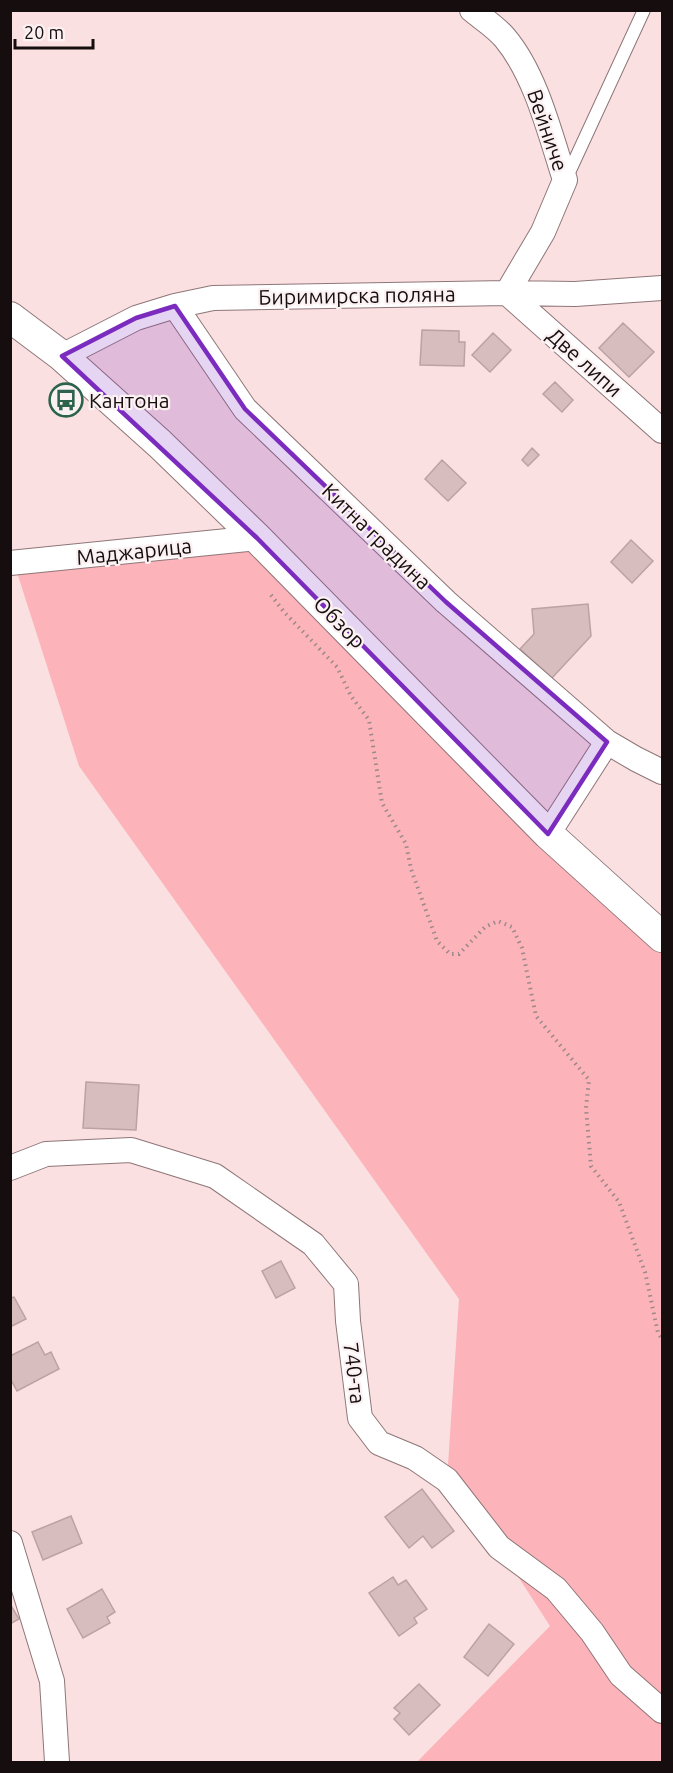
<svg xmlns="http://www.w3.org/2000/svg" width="673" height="1773" font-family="Ubuntu,sans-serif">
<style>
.green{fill:#fcb3b9}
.building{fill:#d7bdbe;stroke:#bba2a3;stroke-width:1.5}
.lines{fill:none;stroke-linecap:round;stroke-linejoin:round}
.service-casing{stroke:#8e7678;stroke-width:14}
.minor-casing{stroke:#8e7678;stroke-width:26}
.tertiary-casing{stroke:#8e7678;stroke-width:32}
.path{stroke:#9c898a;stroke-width:4;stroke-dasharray:1.5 4.5;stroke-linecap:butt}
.service{stroke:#fff;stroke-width:12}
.minor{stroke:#fff;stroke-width:24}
.tertiary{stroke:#fff;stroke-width:30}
.marked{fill:#7b2cbf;fill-opacity:0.2;stroke:#7b2cbf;stroke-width:4.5;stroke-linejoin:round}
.labels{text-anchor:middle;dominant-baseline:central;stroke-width:4.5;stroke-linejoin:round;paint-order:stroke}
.street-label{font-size:21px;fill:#160e0e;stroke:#fcf1f2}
.poi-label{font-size:21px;fill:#160e0e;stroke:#fcf1f2;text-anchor:start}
</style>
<rect width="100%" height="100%" fill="#fbe0e1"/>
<path class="green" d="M257 538 662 937V1762H417L550 1626 499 1547 447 1480 459 1299 79 766 14 563Z"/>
<path class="building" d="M623 323 654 352 629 377 599 348Z
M422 330 459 331V342H465L464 366 420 365Z
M493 333 511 350 490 372 472 355Z
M555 382 573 400 562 412 543 394Z
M532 448 539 455 528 466 522 460Z
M442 460 466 483 448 501 425 479Z
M631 540 653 561 632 583 611 562Z
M588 604 591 636 552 678 520 649 534 634 532 609Z
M86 1082 139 1085 136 1130 83 1128Z
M281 1261 295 1288 276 1298 262 1271Z
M14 1297 26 1319 10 1327V1298Z
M38 1342 45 1355 51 1352 59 1369 17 1391 10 1378V1356Z
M422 1489 454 1531 432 1548 423 1536 409 1548 385 1517Z
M71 1516 82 1543 43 1560 32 1532Z
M393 1577 398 1585 406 1580 427 1609 414 1618 417 1623 399 1636 369 1593Z
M102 1589 115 1612 107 1617 110 1623 83 1638 67 1609Z
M10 1604 19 1619 10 1624Z
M489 1624 514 1644 488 1676 464 1657Z
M419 1684 440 1705 409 1735 394 1719 400 1713 394 1708Z"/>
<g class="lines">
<defs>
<path id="service" d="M566 179 644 10"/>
<path id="minor" d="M472 10C483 19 496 27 505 38 536 75 550 134 565 180L543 232 507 293
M507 293 662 431
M175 306 245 409 446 602 607 742 636 759 662 772
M62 356 136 318 175 306 213 298 507 293 575 294 662 288
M10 563 257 538
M548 834 607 742
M10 1168 46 1154 131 1150 215 1176 313 1244 346 1284 348 1321 360 1418 379 1443 415 1458 447 1480 499 1547 556 1589 592 1632 621 1675 662 1711
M10 1543 52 1681 57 1762"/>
<path id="tertiary" d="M10 317 62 356 160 444 257 538 548 834 662 937"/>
</defs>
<use href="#service" class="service-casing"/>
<use href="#minor" class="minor-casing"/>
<use href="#tertiary" class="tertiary-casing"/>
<path class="path" d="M271 595 284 612 337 667 351 696 369 720 382 803 406 844 411 869 437 941 450 954H459L485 927 498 921 512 927 522 948 536 1016 589 1080 586 1108 591 1166 619 1202 645 1272 658 1333 662 1339"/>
<use href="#service" class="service"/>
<use href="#minor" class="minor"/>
<use href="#tertiary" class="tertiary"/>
</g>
<path class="marked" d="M175 306 245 409 446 602 607 742 548 834 257 538 62 356 136 318Z"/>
<defs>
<symbol id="bus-ring" viewBox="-11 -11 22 22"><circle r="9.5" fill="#fcf1f2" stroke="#2b634c" stroke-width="1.5"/><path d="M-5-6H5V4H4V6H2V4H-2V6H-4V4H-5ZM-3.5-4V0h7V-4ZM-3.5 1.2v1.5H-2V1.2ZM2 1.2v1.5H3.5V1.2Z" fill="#2b634c"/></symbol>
</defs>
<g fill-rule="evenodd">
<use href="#bus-ring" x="47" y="381" width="38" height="38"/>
</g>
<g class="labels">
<g class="street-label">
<text transform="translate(548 130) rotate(71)">Вейниче</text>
<text transform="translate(357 295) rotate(-1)">Биримирска поляна</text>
<text transform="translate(585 362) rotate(42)">Две липи</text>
<text transform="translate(377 536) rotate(44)">Китна градина</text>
<text transform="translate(134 551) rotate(-6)">Маджарица</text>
<text transform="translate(340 622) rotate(45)">Обзор</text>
<text transform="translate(355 1373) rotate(83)">740-та</text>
</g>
<g class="poi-label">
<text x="89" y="400">Кантона</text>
</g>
</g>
<rect width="673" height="1773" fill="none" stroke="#160e0e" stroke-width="24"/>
<path d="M15 39v9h78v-9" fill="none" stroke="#160e0e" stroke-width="3"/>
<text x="24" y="39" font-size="18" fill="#160e0e" stroke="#fcf1f2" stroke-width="4.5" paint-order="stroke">20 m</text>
</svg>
